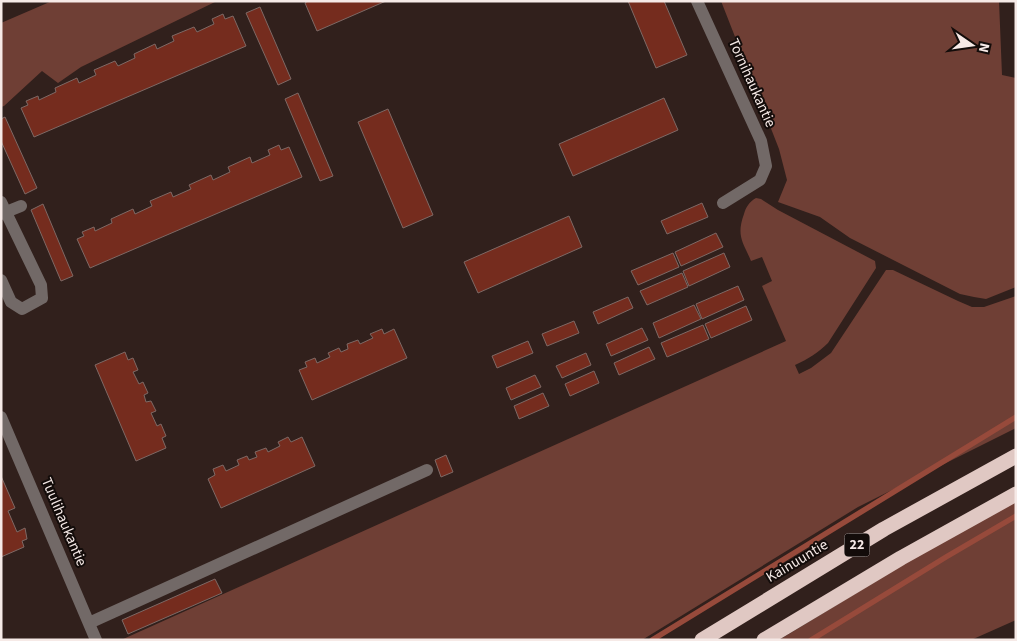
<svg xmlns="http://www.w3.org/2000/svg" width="1017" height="641" font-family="'Source Sans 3',sans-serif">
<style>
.green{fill:#6f3f35}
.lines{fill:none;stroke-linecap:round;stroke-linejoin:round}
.stream{stroke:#974a3b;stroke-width:5.5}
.building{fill:#752c1e;stroke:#7e6965}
.minor{stroke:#726967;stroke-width:12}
.highway{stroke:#e0c8c3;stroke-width:15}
.labels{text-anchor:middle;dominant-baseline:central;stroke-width:4;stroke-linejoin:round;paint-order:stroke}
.shield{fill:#130c0a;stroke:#b2a7a5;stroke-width:1}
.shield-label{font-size:14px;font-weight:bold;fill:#f6eae7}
.street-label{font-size:15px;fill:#f6eae7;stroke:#130c0a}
</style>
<rect width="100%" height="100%" fill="#31201c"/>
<path class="green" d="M52 1H217L81 67 58 83 42 71 4 106 1 107V23Z
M721 1H999L1002 75 1016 78V287L986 299 974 297 960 294 850 238 820 217 778 202 787 180 779 149Z
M756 198 761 199 778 210 875 261 876 268 828 343C818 353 808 359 795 365L799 374 811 368 831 353 886 270H893L958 301 972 307H984L1016 296V428L858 507 642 640H121L786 341 762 286 772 281 762 257 751 261C743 242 736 236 744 214 746 207 749 202 756 198Z
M1016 500V620L971 640H779L950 536Z"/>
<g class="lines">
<path class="stream" d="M652 640 1016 417
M811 640 946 557 1016 516"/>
</g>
<path class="building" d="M308 1H386L317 31 305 3Z
M628 1H664L687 55 656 68Z
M260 7 291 79 278 85 246 13Z
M223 14 225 19 233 16 246 46 34 137 21 108 28 105 26 101 38 96 39 100 56 92 55 88 77 78 79 83 96 75 94 70 115 61 118 66 135 58 134 54 155 44 157 49 174 41 172 36 194 27 197 32 214 24 212 19Z
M298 93 333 176 320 181 285 99Z
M664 98 678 130 573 176 559 144Z
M388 109 433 215 403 228 358 122Z
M5 117 37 188 25 194 1 141V119Z
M279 145 281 150 289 147 302 177 90 268 77 239 84 236 82 232 94 227 95 231 112 223 111 219 133 209 135 214 152 206 150 201 171 192 173 197 191 189 189 185 211 175 213 180 230 172 228 167 250 157 252 163 270 155 268 150Z
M702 203 708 217 667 234 661 221Z
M43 204 73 276 61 281 31 210Z
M569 216 582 247 478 293 464 262Z
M716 233 723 247 681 266 675 252Z
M673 253 679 267 638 285 631 271Z
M724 253 730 267 689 286 683 271Z
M682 273 688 287 647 305 640 291Z
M738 286 744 300 702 319 696 304Z
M628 297 633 308 598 324 593 312Z
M694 305 701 319 659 338 653 323Z
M746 306 752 320 711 338 705 324Z
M574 321 579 333 547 346 542 334Z
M703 325 709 339 667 357 661 343Z
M642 328 648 340 611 356 606 344Z
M382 329 384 334 394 329 407 358 312 400 299 370 307 367 305 362 315 358 317 363 330 357 328 353 339 348 341 352 348 349 347 344 358 340 360 344 373 338 370 334Z
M528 341 533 353 497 368 492 356Z
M649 347 655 359 619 375 614 363Z
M125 352 128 360 133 358 138 370 133 372 139 384 143 382 148 393 144 395 146 402 151 401 156 411 151 413 157 426 161 424 166 436 162 438 166 448 136 461 95 365Z
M586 353 591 365 562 378 556 366Z
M594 371 599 383 570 396 565 384Z
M535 375 541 387 511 400 506 388Z
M543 393 549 406 519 419 514 406Z
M288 437 291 442 302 437 315 466 221 508 208 479 215 475 213 469 223 465 226 471 239 465 237 460 247 456 249 460 257 457 255 452 266 448 268 452 280 446 278 442Z
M446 455 453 472 441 477 435 460Z
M1 476 15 508 8 511 17 532 25 528 27 539 22 541 24 547 1 557Z
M215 579 222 593 128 634 122 620Z"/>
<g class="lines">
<path class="minor" d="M697 1 761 141 766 166 760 180 723 203
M1 202 41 285 42 298 22 309 11 302 1 280
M1 214 21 206
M1 417 96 640
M89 623 427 470"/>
<path class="highway" d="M702 640 884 529 1016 456
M764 640 901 558 1016 494"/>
</g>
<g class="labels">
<rect class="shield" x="844.5" y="533.5" width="25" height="23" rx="4"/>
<g class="shield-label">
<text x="857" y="545">22</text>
</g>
<g class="street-label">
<text transform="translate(752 83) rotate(66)">Tornihaukantie</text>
<text transform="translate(64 522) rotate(67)">Tuulihaukantie</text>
<text transform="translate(797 561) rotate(-31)">Kainuuntie</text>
</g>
</g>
<rect width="1017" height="641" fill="none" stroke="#f6eae7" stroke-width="5"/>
<g transform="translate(972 45) rotate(103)" stroke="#130c0a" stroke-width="4" paint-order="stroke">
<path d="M0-4L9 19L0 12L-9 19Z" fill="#f6eae7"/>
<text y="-8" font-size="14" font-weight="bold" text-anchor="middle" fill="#f6eae7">N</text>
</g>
</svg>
